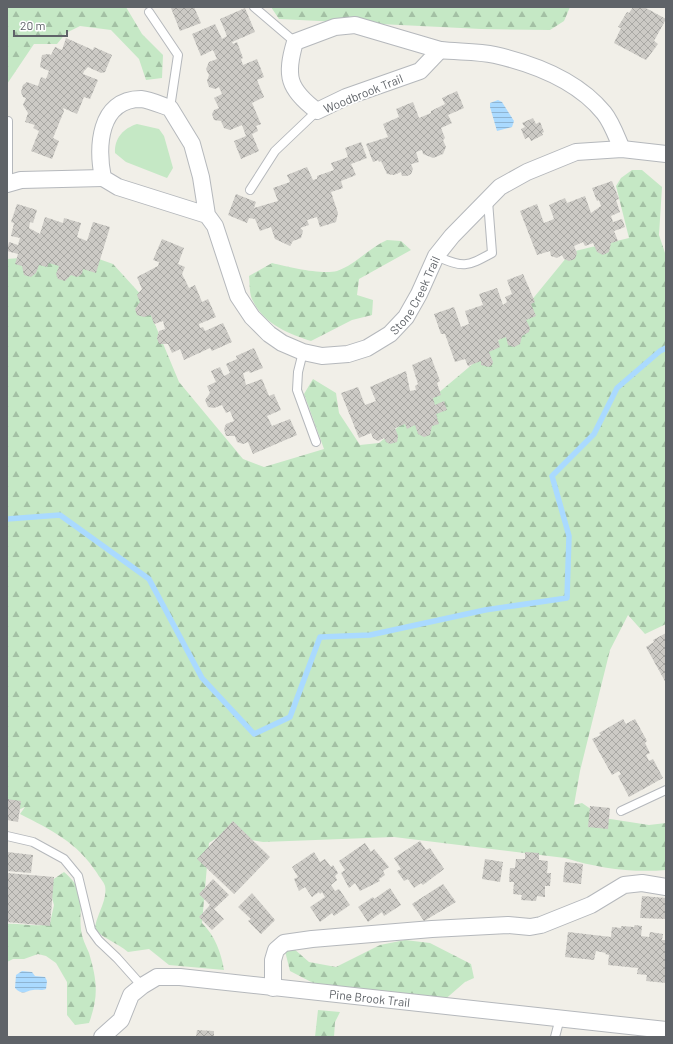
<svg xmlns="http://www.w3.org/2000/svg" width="673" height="1044" font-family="Barlow,sans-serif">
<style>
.forest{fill:url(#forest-firs)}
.garden{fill:#c5e8c5}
.water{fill:url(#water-rules)}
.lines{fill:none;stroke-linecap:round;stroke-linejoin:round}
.stream{stroke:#aadaff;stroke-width:5.5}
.building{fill:url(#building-cross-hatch)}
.service-casing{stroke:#b5b8bc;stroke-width:10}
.minor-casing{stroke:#b5b8bc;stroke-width:18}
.service{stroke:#fff;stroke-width:8}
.minor{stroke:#fff;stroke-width:16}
.labels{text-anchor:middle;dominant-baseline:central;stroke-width:3.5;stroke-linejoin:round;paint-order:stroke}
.street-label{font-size:12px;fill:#5f6368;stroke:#fff}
</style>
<defs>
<pattern id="forest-firs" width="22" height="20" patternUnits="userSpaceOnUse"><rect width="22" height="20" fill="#c5e8c5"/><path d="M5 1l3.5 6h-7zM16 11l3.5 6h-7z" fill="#a3c0a4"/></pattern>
<pattern id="water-rules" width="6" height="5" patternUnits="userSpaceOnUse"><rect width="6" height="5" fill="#aadaff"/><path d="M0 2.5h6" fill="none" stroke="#8eb4d2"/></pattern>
<pattern id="building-cross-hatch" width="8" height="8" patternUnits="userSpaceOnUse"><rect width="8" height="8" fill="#cccac5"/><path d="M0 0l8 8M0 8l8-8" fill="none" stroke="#a9a8a4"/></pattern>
</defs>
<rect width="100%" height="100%" fill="#f1efe8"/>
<path class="forest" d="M7 7H126L142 34 163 55 162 78 146 80 139 59 111 30 80 26 66 33 57 44H34L7 84Z
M271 7H570L564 21 550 30 481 29 279 19Z
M632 170H642L662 187 659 235 666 256V624L645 634 628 615 610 650 580 771 574 805 582 803 604 818 649 825 666 823V870C632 873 597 868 565 858L394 837 263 842 221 835 209 843 202 923C215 936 221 952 224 970L169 965 149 949 128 952C117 943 105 939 95 930 95 916 108 901 105 886 104 882 99 877 97 873 77 842 51 830 20 814L25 807 7 815V259L82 253 113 264 144 298 179 382 243 459 264 467 324 449 304 394 313 379 336 393 339 413 360 445 379 443 494 346 571 252 629 238 616 186 621 178Z
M387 240 401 241 411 250 359 279 357 295 373 300 372 315 352 320 311 341C289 334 264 324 253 301 249 295 250 284 249 276L272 263C288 267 322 275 337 271 355 265 369 248 387 240Z
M64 872C89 894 78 902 81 930 82 938 86 946 89 953 97 980 99 996 89 1023L75 1025 67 1015V982L56 963 46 956 38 954 24 959H13L7 962V924C21 923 37 928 50 923L54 905 48 883Z
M405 940 430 943 471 964 474 978 465 982 442 1002 317 985 290 971 285 951 293 948 309 962 336 967 380 945Z
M318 1010 340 1012 335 1022 334 1037H315Z"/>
<path class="garden" d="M137 124 159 129 164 136 173 168 167 178 126 162 115 153C114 138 124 128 137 124Z"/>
<path class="water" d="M498 100 502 102 514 121 512 127 497 131 490 107V103Z
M22 971 32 972 35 976 45 977 47 981 46 989C41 991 38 989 33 990 25 991 23 996 15 988L16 975Z"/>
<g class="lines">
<path class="stream" d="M7 519 60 515 149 579 202 678 254 734 290 717 320 637 370 635 485 610 567 598 569 536 552 476 594 434 617 388 660 351 666 348"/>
</g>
<path class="building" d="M174 7H194L201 23 180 31 171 8Z
M633 7H644L666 19 654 41 658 44 646 60 614 43 621 28 618 27 627 12 629 13Z
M245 8 255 32 232 42 233 44 237 42 243 58 241 59 243 65 257 59 264 77 257 80 264 97 252 103 261 124 256 126 258 131 252 134 259 151 241 159 234 141 246 136 242 125 230 130 224 128 221 121 214 120 212 114 214 110 219 108 214 98 222 94 219 87 215 89 209 87 207 81 209 75 206 69 209 62 217 59 213 50 201 56 192 34 215 24 222 39 227 36 220 19Z
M66 38 93 50 94 47 112 55 105 72 101 73 88 67 84 71 83 74 98 80 90 99 84 97 77 114 63 108 64 111 53 138 59 141 52 159 31 151 39 131 33 128 35 125 25 122 28 113 23 105 26 98 23 97 21 92 23 85 27 82 38 86 41 77 46 79 49 71 40 67 42 55 48 54 51 55 55 47 62 50Z
M457 91 464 108 448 115 452 123 441 128 445 138 443 140 446 147 443 154 433 158 423 154 422 150 416 152 419 162 411 164 413 169 411 174 407 176H402L401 172 394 175 387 174 381 161 379 162 378 160 373 162 366 144 388 137 383 124 399 117 396 109 413 102 419 118 431 113V111L445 104 442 98Z
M533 118 536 124 540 122 544 132 542 133 543 135 531 141 529 137 525 139 521 129 525 127 522 123Z
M361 142 367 158 351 164 356 175 341 181 343 188 331 192 338 213 336 222 320 227 317 217 307 220 309 225 300 228 303 231 301 238 293 241 290 246 275 239 271 227 260 231 255 219 249 218 247 223 228 215 236 194 256 202 254 208 278 201 273 188 290 182 287 175 307 167 313 180 317 179V176L334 170 331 163 348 157 345 148Z
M612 181 619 199 616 200 620 212 611 216 613 222 622 219 625 227 614 231 618 241 611 243 609 252 603 255 597 252 593 243 585 246 583 242 574 246 577 253 575 259 569 261 564 259 562 255 557 258 551 256 550 251 537 255 520 211 537 204 544 223 554 219 549 205 565 198 567 203 585 196 591 213 601 206 599 200 597 201 592 188Z
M17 204 37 210 33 223 30 222 29 228 40 234 45 217 63 223 64 218 81 223 77 237 87 241 93 222 110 227 96 273 83 269 82 274 77 277 71 275 65 281 58 279 56 274 59 266 49 263 47 267 39 265 36 273 31 277 24 275 22 266 15 264 18 254 7 251 9 242 18 245 20 238 11 236 14 223 11 222Z
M162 239 184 248 178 264 185 267 182 274 189 288 195 285 202 302 208 299 216 317 199 324 200 328 203 327 205 331 223 323 232 342 212 351 210 348 184 360 180 349 172 353 168 344H159L157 338 159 331 165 329 163 321 154 324 151 315 144 317 137 315 135 309 140 302 137 295 142 289 137 277 158 266 159 262 153 260Z
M523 274 535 302 531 304 536 316 526 320 530 328 529 332 522 336 520 344 514 347 508 345 506 337 498 340 500 347 489 352 493 362 492 365 489 367 481 365V361L468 366 465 359 455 362 445 334H441L434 314 454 307 461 327 469 324 465 311 483 305 479 294 497 288 503 305 507 302 505 297 512 294 507 280Z
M254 348 263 368 250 373 249 371 243 373 246 385 262 379 269 396 274 394 281 410 267 416 272 426 290 419 297 435 253 454 248 442 243 444 237 442 235 436H226L224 429 226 424 234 421 230 411 226 413 222 405 214 408 208 407 205 400 210 393 207 386 216 382 211 371 220 367 224 376 230 373 226 364 237 359 236 356Z
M431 357 440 381 437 383 441 395 433 398 435 405 444 401 447 410 436 414 439 424 432 426 430 435 424 437 418 434 415 425 407 429 405 424 395 428 398 436 397 442 390 444 386 442 384 438 378 441 373 438 371 433 359 438 341 393 358 387 365 405 376 401 370 387 406 371 410 391 416 390 415 386 418 384 412 365Z
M666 633V683L646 647 654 642 653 640Z
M623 719 626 724 635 719 647 741 645 743 650 753 646 755 649 761 653 759 663 778 629 797 618 776 621 774 619 771 612 775 592 739 601 735 599 733Z
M7 799 21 801 18 822 7 820Z
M590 806 610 808 608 829 588 827Z
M233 821 270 857 234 894 197 859Z
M420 841 426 850 430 848 444 869 423 885 421 883 414 888 408 879 404 881 397 871 401 869 394 858Z
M365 843 371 852 374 849 389 867 383 871 385 875 379 879 380 881 360 891 355 883 349 888 341 873 345 870 339 861Z
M7 852 33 855 31 873 7 871Z
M314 852 320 862 325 859 331 867 333 865 338 873 335 876 337 880 331 885 335 891 339 889 350 905 334 916 332 913 320 922 310 907 325 897 322 892 320 894 319 892 312 897 305 887 299 891 294 879 298 877 292 867Z
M525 852 539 853V860L548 861 547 873H551L550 886H545V897L537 896 536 901 521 900 522 895 513 894 514 882H509L510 868H515L516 859H525Z
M485 859 503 862 500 882 482 879Z
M565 862 583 864 581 884 563 882Z
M7 873 54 877 50 926 7 922Z
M213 879 229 895 214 909 224 919 212 930 199 917 210 905 199 894Z
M443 884 456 902 424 921 412 904Z
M390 888 401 905 384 916 382 912 368 922 358 907 373 897 374 899Z
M252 893 275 920 261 934 248 921 251 919 238 907Z
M642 896 666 898V919L640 918Z
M635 925 642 926 641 936 649 937 650 932 663 934 662 940H666V983L646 981 647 975 637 974 638 968 608 965 609 955 605 954 606 953 596 951 594 960 565 957 568 932 611 937 612 927 621 928V926L634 927Z
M197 1030 214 1031V1037H196Z"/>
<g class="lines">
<defs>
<path id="service" d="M254 7 295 42
M149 12 178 55 170 108
M8 184V121
M250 190 275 151 317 111
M436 256C464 268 466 267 492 253L488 201
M303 352 298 372 297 390 316 442
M621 811 666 790
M7 836 33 842 64 859 78 876 91 930 99 941 117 958 142 986
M555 1037 560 1018"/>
<g id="minor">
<path d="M355 25 440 50 420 71 346 97 317 111C288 89 285 76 295 42L335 27Z"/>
<path d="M440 50C458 52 478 51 495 55 534 64 578 81 604 113 612 123 617 138 622 149"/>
<path d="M7 184 21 180 103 178"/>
<path id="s1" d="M207 215 118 187 103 178C97 148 98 99 141 99 150 100 161 105 170 108L192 144 201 177 207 215 215 226 238 296 252 317 269 334 282 343 303 352 322 356 348 354 367 348 390 334 406 317 419 294 436 256 452 236 500 187 527 172 576 152 622 149 666 154"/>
<path d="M273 988V960L276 950 284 943 312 939 432 929 508 925 530 927 541 925 591 905 624 885 642 883 666 887"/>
<path id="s2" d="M102 1037 121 1020 131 995 142 986 157 977H180L666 1030"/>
</g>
</defs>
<use href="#service" class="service-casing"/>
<use href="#minor" class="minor-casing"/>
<use href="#service" class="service"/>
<use href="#minor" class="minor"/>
</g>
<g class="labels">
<g class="street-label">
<text transform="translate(363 93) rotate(-22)">Woodbrook Trail</text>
<text stroke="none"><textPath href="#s1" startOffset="672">Stone Creek Trail</textPath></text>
<text stroke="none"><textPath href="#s2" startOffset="298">Pine Brook Trail</textPath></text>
</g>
</g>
<rect width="673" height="1044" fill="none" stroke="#5f6368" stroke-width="16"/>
<path d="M14 30v6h53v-6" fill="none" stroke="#5f6368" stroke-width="2"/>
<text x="20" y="30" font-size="12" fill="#5f6368" stroke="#ffffff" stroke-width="3" paint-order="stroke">20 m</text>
</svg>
